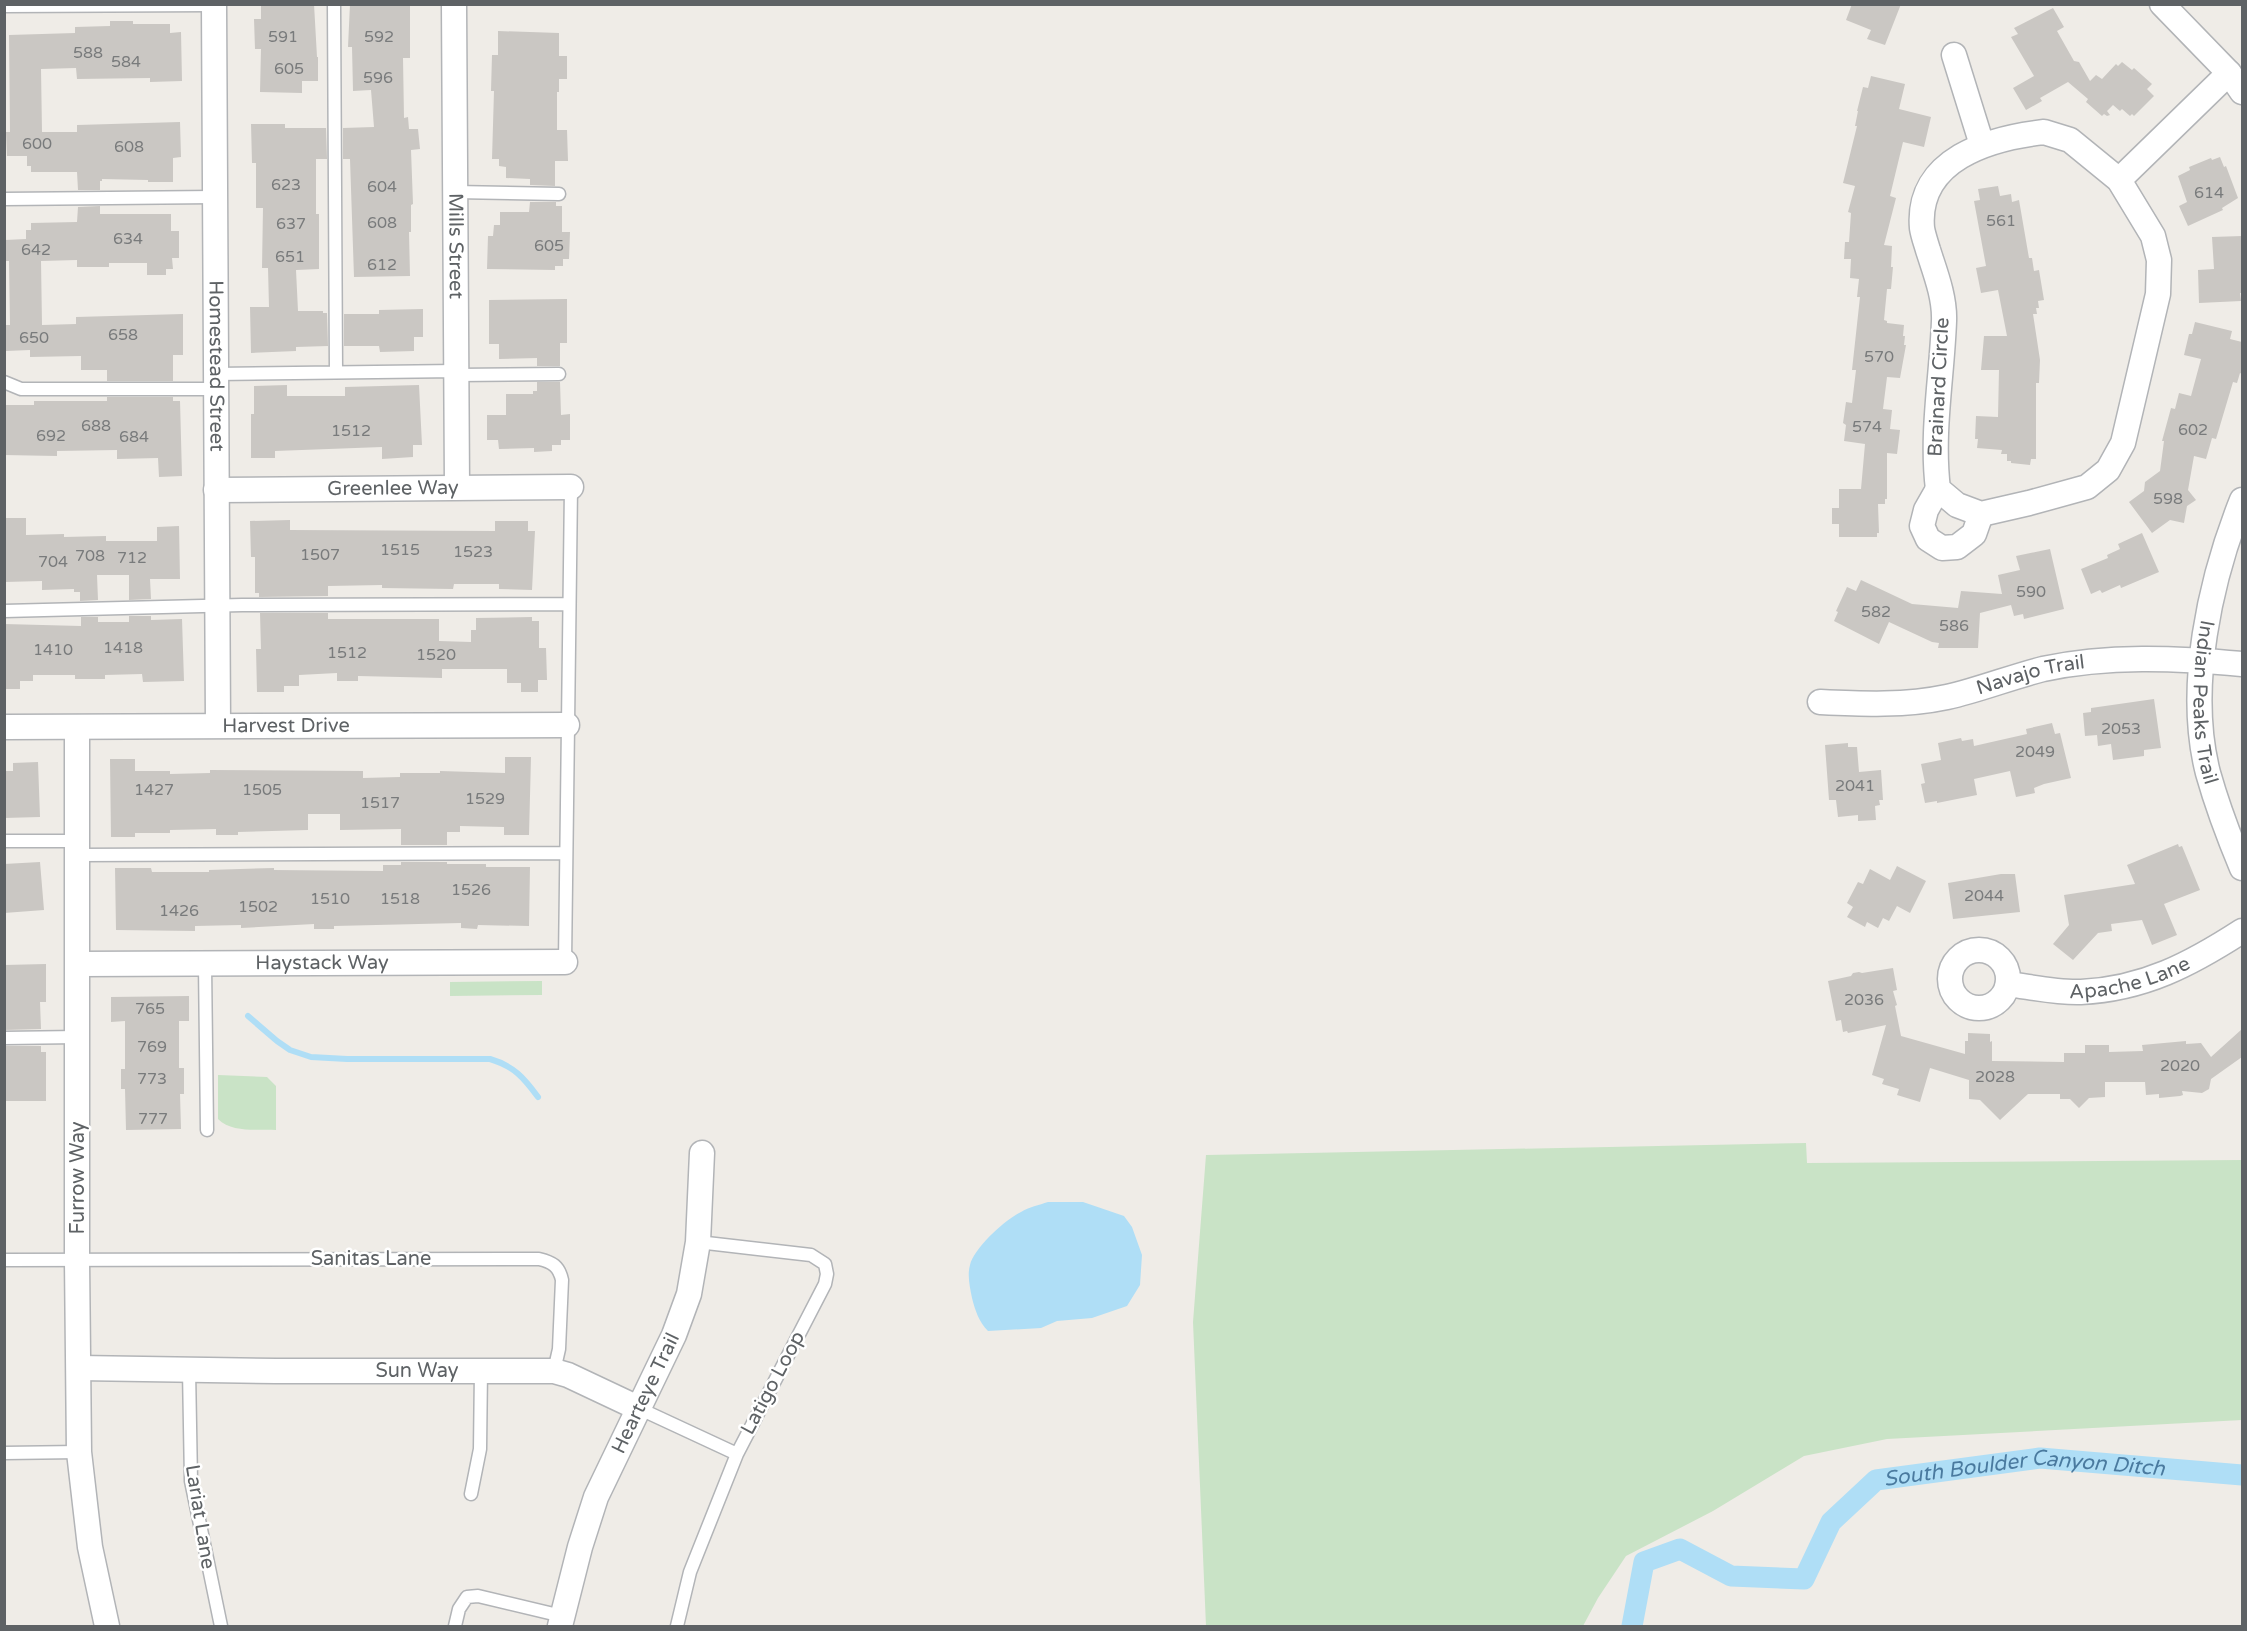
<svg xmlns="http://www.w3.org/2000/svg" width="2247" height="1631" font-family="'Varela Round',sans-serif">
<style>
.green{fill:#c9e3c6}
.water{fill:#afdef6}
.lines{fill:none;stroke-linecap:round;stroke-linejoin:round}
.stream{stroke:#afdef6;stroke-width:6}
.canal{stroke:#afdef6;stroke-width:21}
.building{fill:#cac7c3}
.service-casing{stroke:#b2b4b7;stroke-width:15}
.minor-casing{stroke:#b2b4b7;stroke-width:27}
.service{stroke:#fff;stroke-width:12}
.minor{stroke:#fff;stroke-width:24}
.labels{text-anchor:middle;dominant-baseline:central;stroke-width:5;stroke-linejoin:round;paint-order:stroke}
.number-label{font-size:16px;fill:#797b7c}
.street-label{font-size:20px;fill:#5e6265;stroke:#fff}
.water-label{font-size:21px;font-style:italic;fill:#4a7a9f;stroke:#fff}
</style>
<rect width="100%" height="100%" fill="#efece7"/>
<path class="green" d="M542 981V995L450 996V982Z
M218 1075 267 1077 276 1086V1130C257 1129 232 1133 218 1119Z
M1806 1143 1807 1163 2242 1160V1420L1887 1439 1804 1456 1713 1511 1626 1556 1598 1598 1583 1626H1206L1193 1322 1206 1155Z"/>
<path class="water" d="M1048 1202H1083L1124 1216 1132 1227 1142 1255 1140 1285 1127 1306 1092 1318 1057 1321 1041 1328 988 1331C979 1322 975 1310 972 1298 970 1288 967 1275 970 1265 974 1248 1006 1219 1021 1212 1029 1207 1039 1205 1048 1202Z"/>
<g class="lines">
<path class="stream" d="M248 1016 277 1041 290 1050 311 1057 347 1059H490C514 1066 524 1078 538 1097"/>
<path class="canal" id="s1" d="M1632 1626 1644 1562 1680 1549 1731 1576 1804 1579 1831 1522 1876 1480 2040 1458 2242 1475"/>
</g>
<path class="building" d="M261 4H314L317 57H318V81H302V93L260 92 261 49H255L254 19H261Z
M350 4H410V58H403L404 118 408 117 409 129H418L420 149 411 150 413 204 411 205V232H409L410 276 354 277 350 159H343V128L374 127 371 90 353 91 352 47H348Z
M1852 4H1901L1885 45 1867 39 1871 30 1846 20Z
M2053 8 2064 27 2057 31 2074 61 2079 62 2090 81 2096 75 2102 79 2116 64 2118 66 2122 62 2132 70 2134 68 2152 84 2147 89 2154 96 2134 116 2132 114 2130 116 2122 109 2120 111 2113 105 2107 111 2110 115 2107 116 2104 114 2102 116 2086 102 2088 99 2068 82 2040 98 2042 101 2026 110 2013 88 2034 76 2011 37 2018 34 2014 28Z
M110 21H133V24H170V33L181 32 182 81 150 82V78L77 79 76 68 41 69 42 132H77V125L180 122 181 157 173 158V182H148V180L102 179V181H100V190H78L77 172H31V166H27V156H7L6 132H10L9 35 75 33V27L110 26Z
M498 31 559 33V56H567V79H559V92H557V130H567L568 161H555V186L530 185V179L506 178V167L499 166V159H492L494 91H491L492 55H498Z
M1871 76 1905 84 1899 109 1931 117 1924 147 1903 142 1890 196 1896 198 1884 245 1892 246 1891 267H1893L1891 289H1887L1884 320 1887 321V323L1904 325 1903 336H1905L1904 345H1906L1900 378 1887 377 1883 409 1892 410 1890 429 1900 430 1897 454 1887 453V499H1885V504H1878L1879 533H1877V537H1839V524H1832V508H1839V489H1861L1865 444 1844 441 1846 425 1843 423 1846 402 1852 403 1856 370H1852L1860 297H1857L1859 279 1850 278 1851 259H1844L1845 242H1849L1851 213 1848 212 1855 186 1843 183 1857 126H1855L1858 111H1857L1863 87 1868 88Z
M251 124H285V128H326L327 159H316V214H319V269L296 270 298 311H323V313H327L328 346 296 347V351L251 353 250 307H269L268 268H262L263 208H256V163H252Z
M2220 157 2224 167 2226 166 2238 198 2222 208 2223 210 2188 226 2179 206 2187 202 2178 176 2190 170 2189 167 2211 158 2212 160Z
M1998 186 2000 196 2011 194 2012 202 2019 200 2029 258H2032L2034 271 2039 270 2044 300 2038 301 2039 308H2036L2037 314H2033L2040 360 2039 383H2036V459H2031L2030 465 2011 463V461H2007V454H2001L2002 450 1977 448 1978 439H1975L1976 416 1998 417 1999 370H1981L1984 336H2007L1998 290 1981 293 1976 268 1986 266 1974 201 1980 200 1978 189Z
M530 202H556V206H562V232H570L569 259H563V266H555V270L487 269 488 236H493L494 225H500V212H529Z
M100 206V214H171V231H179V258H172L173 269H166V275H147V263H109V267H77V260L41 261 42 325 76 324V317L183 314V355H173V381H107V370H81V356L30 357V350L6 351V325H10L9 261H6L5 240 26 239V230H31V223L77 222 78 207Z
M2242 236V293H2240L2241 301 2199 303 2198 270 2214 269 2212 237Z
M567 299V343H560V366H537V358L499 359V344H489V300Z
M423 309V337H414V351L380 352 379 346H344V314H379V310Z
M2195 322 2232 331 2230 339 2242 342V374L2240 373 2237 383 2233 382 2216 439 2212 438 2206 459 2194 456 2188 490 2196 500 2187 506 2184 523 2170 520 2152 533 2129 502 2144 491 2145 482 2160 471 2164 441H2162L2171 408 2175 409 2179 393 2191 396 2201 359 2184 355 2189 334H2192Z
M537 382H560L561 415 570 414V440H561V445H552V451L534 452V448L499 449 498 440H487V415H506V394H533V391H537Z
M287 385V396H345V387L419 385 422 445H413V457L382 459V447L275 451V458H251V414H254V386Z
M107 397H173V401H180L182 476 159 477 158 458 117 459V450L57 451V456L4 455V405H34V401H107Z
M4 518H26V535L64 534V537L106 536V541H157V527L179 526 180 579H150L151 599 129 600V575H97L98 600 80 601V592H74V589L42 590V581L5 582Z
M290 520V530L495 531V521H528V531H535L532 590 499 589V584H454L453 589 382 588V585L328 586V596L259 597V593H255V557H251L250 521Z
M2142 533 2159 572 2121 588 2120 585 2102 593 2100 590 2091 594 2081 569 2108 558 2107 555 2120 549 2118 544Z
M2050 549 2064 609 2024 619 2023 614 2014 616 2011 605 1980 613 1978 648H1938L1939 643 1932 642 1889 622 1879 644 1834 621 1838 612 1836 611 1847 587 1856 591 1861 580 1912 604 1958 608 1961 591 2002 594 1998 575 2020 570 2016 556Z
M260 613H328V619H439V641L471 642V630H476V618L532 617V621H539V648H546L547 680H538V692H521V683H507V669H442V678L358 676V681H337V673L299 675V686H284V692H257L256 649H261Z
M129 616H151V620L182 619 184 681 143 682 142 674 105 675V679H75V675H33V681H20V689H4V624L81 626V617H98V622H129Z
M2154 699 2161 748 2144 750V756L2113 760 2111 744 2098 746 2097 735 2085 736 2083 713 2091 712V708Z
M2052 723 2055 734 2060 733 2071 778 2044 784 2034 788 2035 793 2016 797 2010 771 1974 779 1977 795 1937 803V801L1925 803 1921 784 1925 783 1921 764 1941 760 1938 743 1961 738 1962 741 1973 739 1974 746 2027 734 2026 729Z
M1848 743V747H1857L1859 772 1881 770 1883 800H1879L1880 805 1875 806 1876 820 1858 821V815L1838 817 1836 800H1829L1825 745Z
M505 757H531L529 835H504V827L460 826V832H447V845H401V829L340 830V814H308V830L238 832V835H216V829L170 830V833H135V837H111L110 759H135V771H170V774L210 773V770L363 771V778L400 777V773H440V771L505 773Z
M38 762 40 817 4 818V771H13V763Z
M2178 844 2179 847 2182 846 2200 890 2164 904 2177 935 2152 945 2142 920 2111 924 2112 931 2098 933 2073 960 2053 944 2069 925 2064 895 2135 884 2127 865Z
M40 862 44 910 4 913V864Z
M401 862H447V864H486V867H530L529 926 478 925 477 929 461 928V923L334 926V929H314V924L241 928V925L195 926V931L116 930 115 868H151L152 872H209V870L274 868V870L383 871V865H401Z
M1897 866 1926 881 1910 913 1897 906 1889 921 1883 918 1878 928 1867 922 1865 927 1847 917 1853 907 1847 903 1858 882 1863 884 1870 869 1890 880Z
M2001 874H2015L2020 912 1953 919 1948 883Z
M46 964V1002H40L41 1029 4 1030V965Z
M1893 968 1897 990 1893 991 1897 1005 1895 1006 1901 1036 1965 1054V1041H1968V1033L1990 1034V1042L1992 1041V1061L2064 1062V1053H2085V1045H2109V1052L2143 1051 2142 1045 2186 1041V1044L2201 1043 2211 1057 2242 1029V1057L2211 1079 2209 1089 2202 1093 2182 1091 2183 1095 2180 1096 2159 1098V1094L2146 1095 2145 1082H2105V1097L2089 1098 2079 1108 2070 1099H2060V1094H2028L2000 1120 1980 1100 1969 1099V1080L1930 1068 1920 1102 1897 1095 1899 1089 1882 1084 1884 1079 1872 1075 1886 1025 1848 1033 1847 1031 1843 1032 1841 1020 1836 1021 1828 981 1851 976 1853 973 1859 972 1862 973Z
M189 996V1021H179V1068H184V1094H180L181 1129 126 1130 125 1089H121V1069H125V1021L111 1022V997Z
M4 1046H41V1052H46V1101H4Z"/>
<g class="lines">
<defs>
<path id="service" d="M334 4 336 372
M4 6 214 5
M455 192 559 194
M4 199 215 197
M215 374 457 371
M456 375 559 374
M4 382 21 389H215
M4 611 242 605 569 604
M4 841H78
M78 855 566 853
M565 962 571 487
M205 964 207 1130
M4 1038 78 1037
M4 1260 539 1259C552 1262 559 1266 562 1280L559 1349 554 1371
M189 1370 191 1481 221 1626
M638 1408 737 1454
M4 1453 79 1452
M471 1494 480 1449 481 1370
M455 1626 459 1609 467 1597 478 1596 562 1616
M677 1626 690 1572 737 1454 825 1284 827 1274 825 1264 811 1255 698 1242"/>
<g id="minor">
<path id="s2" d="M214 4 218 725"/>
<path id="s3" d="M454 4 457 486"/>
<path d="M2162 4 2229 73 2242 92"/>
<path d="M1954 55 1982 145"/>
<path d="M2044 132 2070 140 2119 180 2153 236 2159 260 2158 294 2123 443 2108 470 2087 487 2029 503 1981 514 1957 505 1938 489C1931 433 1942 377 1944 321 1945 297 1935 272 1928 250 1926 243 1923 235 1922 228 1916 159 1990 138 2044 132Z"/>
<path d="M2119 180 2229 73"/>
<path d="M1938 489 1926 510 1922 526 1928 539 1942 548 1957 547 1974 534 1981 514"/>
<path id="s4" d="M216 490 571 487"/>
<path id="s5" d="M2242 500C2210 580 2186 688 2208 773 2217 805 2229 837 2242 868"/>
<path id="s6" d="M1820 702C1863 704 1905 706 1947 697 1979 690 2011 677 2043 669 2108 655 2176 658 2242 664"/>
<path id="s7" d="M4 727 567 725"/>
<path d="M77 728V1260L79 1452 90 1547 107 1626"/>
<circle cx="1979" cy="979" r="29"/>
<path id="s8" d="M79 964 565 962"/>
<path id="s9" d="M2008 984C2031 987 2057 993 2081 992 2144 989 2191 964 2242 931"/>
<path id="s10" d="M79 1368 276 1371H554L568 1375 638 1408"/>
<path id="s11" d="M560 1626 580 1547 596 1497 674 1335 689 1294 698 1242 702 1153"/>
</g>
</defs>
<use href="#service" class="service-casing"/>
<use href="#minor" class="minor-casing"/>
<use href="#service" class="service"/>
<use href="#minor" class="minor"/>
</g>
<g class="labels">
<g class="number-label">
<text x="283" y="37">591</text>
<text x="379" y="37">592</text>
<text x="88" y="53">588</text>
<text x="126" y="62">584</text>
<text x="289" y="69">605</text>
<text x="378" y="78">596</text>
<text x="37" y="144">600</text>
<text x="129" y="147">608</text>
<text x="286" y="185">623</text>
<text x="382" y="187">604</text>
<text x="2209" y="193">614</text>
<text x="2001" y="221">561</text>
<text x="382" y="223">608</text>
<text x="291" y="224">637</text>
<text x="128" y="239">634</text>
<text x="549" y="246">605</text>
<text x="36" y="250">642</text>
<text x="290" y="257">651</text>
<text x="382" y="265">612</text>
<text x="123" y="335">658</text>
<text x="34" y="338">650</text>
<text x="1879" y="357">570</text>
<text x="96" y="426">688</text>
<text x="1867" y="427">574</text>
<text x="2193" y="430">602</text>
<text x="351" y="431">1512</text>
<text x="51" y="436">692</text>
<text x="134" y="437">684</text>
<text x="2168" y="499">598</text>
<text x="400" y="550">1515</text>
<text x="473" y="552">1523</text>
<text x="320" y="555">1507</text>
<text x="90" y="556">708</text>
<text x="132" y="558">712</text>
<text x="53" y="562">704</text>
<text x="2031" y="592">590</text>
<text x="1876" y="612">582</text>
<text x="1954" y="626">586</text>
<text x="123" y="648">1418</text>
<text x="53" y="650">1410</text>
<text x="347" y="653">1512</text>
<text x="436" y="655">1520</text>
<text x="2121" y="729">2053</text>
<text x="2035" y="752">2049</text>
<text x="1855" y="786">2041</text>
<text x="154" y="790">1427</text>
<text x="262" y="790">1505</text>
<text x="485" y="799">1529</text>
<text x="380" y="803">1517</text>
<text x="471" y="890">1526</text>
<text x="1984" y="896">2044</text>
<text x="330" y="899">1510</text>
<text x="400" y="899">1518</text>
<text x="258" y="907">1502</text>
<text x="179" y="911">1426</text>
<text x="1864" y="1000">2036</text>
<text x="150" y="1009">765</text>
<text x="152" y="1047">769</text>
<text x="2180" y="1066">2020</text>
<text x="1995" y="1077">2028</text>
<text x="152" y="1079">773</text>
<text x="153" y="1119">777</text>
</g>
<g class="street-label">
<text stroke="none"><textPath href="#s3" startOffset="242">Mills Street</textPath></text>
<text stroke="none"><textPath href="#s2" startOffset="362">Homestead Street</textPath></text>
<text transform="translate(1939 387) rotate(-87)">Brainard Circle</text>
<text stroke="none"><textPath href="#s4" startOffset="177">Greenlee Way</textPath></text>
<text stroke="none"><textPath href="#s6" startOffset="214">Navajo Trail</textPath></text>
<text stroke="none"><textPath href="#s5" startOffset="208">Indian Peaks Trail</textPath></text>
<text stroke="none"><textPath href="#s7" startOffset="282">Harvest Drive</textPath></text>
<text stroke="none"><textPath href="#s8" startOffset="243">Haystack Way</textPath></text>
<text stroke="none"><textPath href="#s9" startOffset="124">Apache Lane</textPath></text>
<text transform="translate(78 1178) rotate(-90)">Furrow Way</text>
<text x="371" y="1259">Sanitas Lane</text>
<text stroke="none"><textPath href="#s10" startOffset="338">Sun Way</textPath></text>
<text transform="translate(773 1383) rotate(-62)">Latigo Loop</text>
<text stroke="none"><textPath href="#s11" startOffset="249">Hearteye Trail</textPath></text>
<text transform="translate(200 1517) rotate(81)">Lariat Lane</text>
</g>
<g class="water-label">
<text stroke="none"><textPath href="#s1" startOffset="508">South Boulder Canyon Ditch</textPath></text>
</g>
</g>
<rect width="2247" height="1631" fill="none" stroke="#5e6265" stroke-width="12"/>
</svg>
